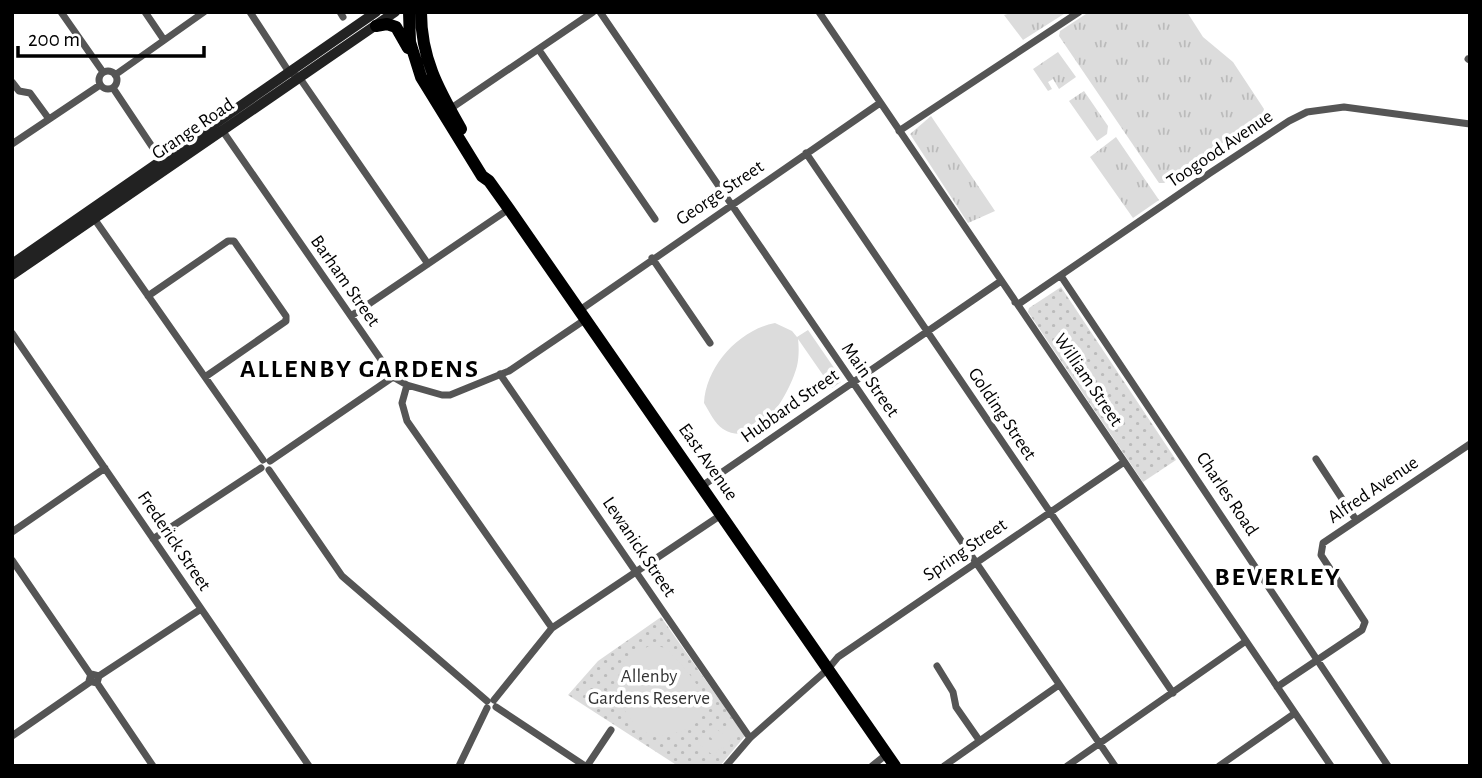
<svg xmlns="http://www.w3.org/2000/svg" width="1482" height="778" font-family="'Alegreya Sans',sans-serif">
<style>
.grass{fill:url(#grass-tufts)}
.park{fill:url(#park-dots)}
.pitch{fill:#dcdcdc}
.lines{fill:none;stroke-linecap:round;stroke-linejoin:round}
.street{stroke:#555;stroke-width:7}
.secondary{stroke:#222;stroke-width:10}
.primary{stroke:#000;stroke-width:12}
.labels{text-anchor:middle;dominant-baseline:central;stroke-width:7;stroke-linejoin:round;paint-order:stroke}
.street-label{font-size:19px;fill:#000;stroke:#fff}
.park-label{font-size:19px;fill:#333;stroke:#fff}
.district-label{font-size:26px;font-weight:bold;letter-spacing:2px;fill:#000;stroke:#fff}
</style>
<defs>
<pattern id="grass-tufts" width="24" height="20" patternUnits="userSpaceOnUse" patternTransform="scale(1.75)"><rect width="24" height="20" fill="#dcdcdc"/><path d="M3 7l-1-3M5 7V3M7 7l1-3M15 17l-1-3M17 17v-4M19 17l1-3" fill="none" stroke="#bbb"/></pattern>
<pattern id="park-dots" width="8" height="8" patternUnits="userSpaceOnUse" patternTransform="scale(1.75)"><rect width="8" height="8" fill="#dcdcdc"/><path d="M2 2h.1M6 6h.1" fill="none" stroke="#bbb" stroke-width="1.8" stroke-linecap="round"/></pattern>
</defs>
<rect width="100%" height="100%" fill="#fff"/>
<path class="grass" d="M1014 12H1067L1023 40 1004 15Z
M1089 12H1187L1203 37 1233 62 1264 109 1262 116 1164 183H1159L1059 36 1060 31Z
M1058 52 1076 77 1059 89 1053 79 1048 82 1052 89 1048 91 1033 69Z
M1084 91 1108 126 1107 134 1097 141 1069 101Z
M931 116 995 211 968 223 910 134Z
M1116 137 1159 200 1133 218 1090 157Z"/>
<path class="park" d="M1061 287 1176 460 1143 482 1028 312 1029 308Z
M661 617 745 736 720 766H678L568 695 598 661Z"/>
<path class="pitch" d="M775 323 792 331 797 337 808 330 841 378V382L832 388 798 339C799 347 799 358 797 366 790 393 758 451 723 429 715 424 709 411 704 403 706 366 739 330 775 323Z
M651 645 666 648C687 670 730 712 682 731 673 734 660 738 651 735 628 726 609 691 621 668 627 657 640 651 651 645Z
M728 724 737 731 723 749 720 747 714 756 697 743 703 735 715 744 716 742 705 733 711 725 723 734Z"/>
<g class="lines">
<path class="street" d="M61 12 103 72
M145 12 164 40
M250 12 289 72 299 77 428 264
M340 12 343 17
M600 12 1115 766
M819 12 1331 766
M539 50 655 219
M1468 59 1470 60
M99 80a9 9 0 1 1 18 0a9 9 0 1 1-18 0Z
M115 75 204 12
M12 82 19 91 30 93 49 119
M113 88 163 163
M450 109 593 12
M222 130 393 377 407 385 402 403 407 421 552 628
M899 131 1079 12
M12 144 100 85
M806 153 1173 693
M93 217 263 460
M652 258 710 343
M1061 276 1388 766
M148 296 228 241H234L286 316V321L205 377
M1015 302 1020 303 1210 173 1289 121 1307 112 1344 107 1470 124
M580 310 880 103
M351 316 509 209
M12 333 309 766
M500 374 750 738
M407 385 442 395H450L509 371 586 319
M1316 459 1356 520
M270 461 393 377
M269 470 342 576 487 701
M702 486 1001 281
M12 532 105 468
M153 539 261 468
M12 560 90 674
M937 666 953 692 956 707 979 740
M99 676 91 674 89 681 97 683 99 676 201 609
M97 683 153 766
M1277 687 1362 630 1365 622 1321 555 1323 543 1470 444
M494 700 552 628 721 515
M496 707 585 766
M12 736 90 682
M459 766 487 708
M587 766 611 730
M726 766 750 738 828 669 838 657 1124 462
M872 766 887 754
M944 766 1059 685
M1067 766 1246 641
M1219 766 1295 713"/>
<path class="secondary" d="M12 264 376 12
M12 275 395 12"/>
<path class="primary" d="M409 12 410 42 421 77 482 176 489 181 509 209 895 766
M421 12C421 59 439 90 461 129
M376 26 387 24 396 27 408 48"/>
</g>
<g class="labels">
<g class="street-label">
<text transform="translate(193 129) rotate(-34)">Grange Road</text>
<text transform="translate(1220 149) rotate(-34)">Toogood Avenue</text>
<text transform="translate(720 193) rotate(-34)">George Street</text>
<text transform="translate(345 281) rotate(55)">Barham Street</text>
<text transform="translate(870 380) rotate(55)">Main Street</text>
<text transform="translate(1088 380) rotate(56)">William Street</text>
<text transform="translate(790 406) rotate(-35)">Hubbard Street</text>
<text transform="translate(1002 414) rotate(56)">Golding Street</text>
<text transform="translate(708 462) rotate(55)">East Avenue</text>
<text transform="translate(1373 490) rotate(-34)">Alfred Avenue</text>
<text transform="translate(1227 494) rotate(56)">Charles Road</text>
<text transform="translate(174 541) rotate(56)">Frederick Street</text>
<text transform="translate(639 547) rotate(56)">Lewanick Street</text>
<text transform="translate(965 550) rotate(-34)">Spring Street</text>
</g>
<g class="park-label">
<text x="649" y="676">Allenby<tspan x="649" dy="22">Gardens Reserve</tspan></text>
</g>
<g class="district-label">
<text x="360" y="369">ALLENBY GARDENS</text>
<text x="1278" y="577">BEVERLEY</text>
</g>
</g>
<rect width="1482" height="778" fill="none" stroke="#000000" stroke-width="28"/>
<path d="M18 46v10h186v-10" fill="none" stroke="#000000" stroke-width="3.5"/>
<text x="28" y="46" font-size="21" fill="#000000" stroke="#ffffff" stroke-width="5" paint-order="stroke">200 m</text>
</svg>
